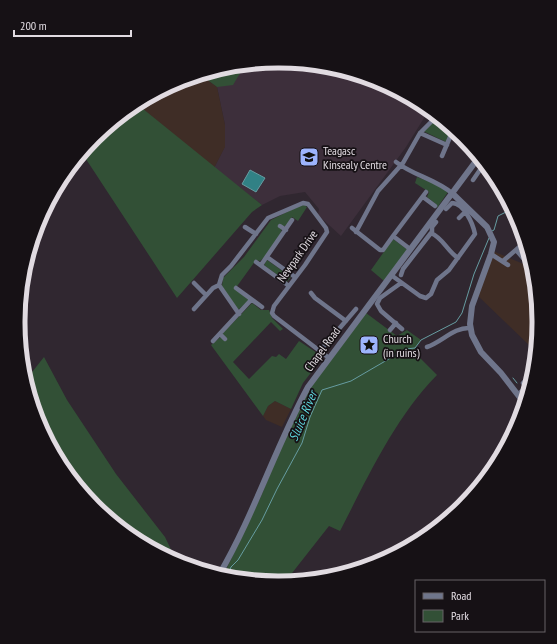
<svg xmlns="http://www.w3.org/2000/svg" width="557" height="644" font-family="'PT Sans Narrow',sans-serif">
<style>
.built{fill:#3d2f3b}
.industrial{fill:#3f2d26}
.green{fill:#325036}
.water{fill:#318185;stroke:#669ca1}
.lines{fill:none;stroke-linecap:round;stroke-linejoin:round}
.stream{stroke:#669ca1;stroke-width:1}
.minor{stroke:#6f758b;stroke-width:4.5}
.tertiary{stroke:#6f758b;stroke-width:6}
.labels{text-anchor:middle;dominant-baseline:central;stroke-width:3.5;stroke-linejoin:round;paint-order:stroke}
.poi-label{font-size:12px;fill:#e1dbe1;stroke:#161115;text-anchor:start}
.street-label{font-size:12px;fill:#e1dbe1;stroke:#161115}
.water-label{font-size:13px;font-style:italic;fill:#5dd5da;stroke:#161115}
.rim{fill:none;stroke:#e1dbe1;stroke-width:5}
</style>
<rect width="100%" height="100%" fill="#302730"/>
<path class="built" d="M279 62 330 67 378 81 429 110 406 147 341 236 318 215 319 209 305 192 280 196 262 205 214 168 225 146V125L217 87V70L228 66Z"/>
<path class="industrial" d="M201 75 217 87 225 125V147L214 168 137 104 179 81Z
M493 251 533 268 539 322 537 339 531 347 476 294Z
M275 401 291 409 282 427 266 420 263 416 268 406Z"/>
<path class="green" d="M245 65 233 85 217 87 201 75 228 66Z
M137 104 262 205 252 212 177 298 82 153 94 138Z
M438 117 453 130 446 142 423 131Z
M417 177 436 184 448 192 437 208 436 207 437 205 427 197 429 192 415 183Z
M303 204 307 207 298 221 292 217 286 226H283C280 238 270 253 260 261L256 260 235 289 249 300 238 310 222 286 223 278 244 257 271 220Z
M393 239 408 250 384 281 371 270Z
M267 260 291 277 287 282 264 265Z
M252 303 261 310H269L272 318 283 329 280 331 271 322 233 362 249 379 272 356 276 357 279 354 286 359 299 341 323 357 303 383 291 409 275 401 268 406 263 416 211 345 223 335V333Z
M366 313 397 336 407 330 421 340 415 348V353L437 375C394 419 368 477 340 531L329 526 285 582 223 576 262 494 282 445 310 388Z
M44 357 67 400 116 474 165 537 177 562 134 538 94 506 62 467 38 421 25 381Z"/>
<path class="water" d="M250 170 265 178 256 192 242 184Z"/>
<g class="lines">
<path class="stream" d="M492 231 494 230 498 216 512 209
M513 378 517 383
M227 577 231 567 238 560 262 520 277 489 302 443 310 417 322 390 351 381 406 349 415 348 421 340 456 322 462 313 474 274 489 238"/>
<path class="minor" d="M420 133 447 145
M442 156 453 130
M396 162C414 176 436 179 453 194
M473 180 484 164
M423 197 435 206
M459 218 465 212
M280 226 286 230
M245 227 256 234
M352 228 380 250H383L393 236 410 249
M356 232 378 191 403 163 420 133 437 116
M432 233V227L436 222
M393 236 426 192
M516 250 523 258 531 263
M491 254 508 265
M267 257 295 277
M503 261 525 242
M256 262 289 286
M261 265 292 220
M391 275 420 296 426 298 431 294 437 280 449 270 475 234C473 224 464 203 452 203L446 209
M401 275 403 269 431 233C443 238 447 251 458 258
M194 283 206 295
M401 283 380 298 377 304 381 311 402 329
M219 285 222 275 231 266 268 218 303 203 308 204 326 228 327 232 305 265 274 306 272 313 274 316 329 358
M219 285 239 314
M236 288 262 307
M311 293 315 298 346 321
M194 309 213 288 219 285
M390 330 396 323
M220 334 225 339
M213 341 251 300
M427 347C442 342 454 327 470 328
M320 351 356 309
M523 383 534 372
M518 394 522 391H529"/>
<path class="tertiary" d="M453 194 487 227 494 242 491 254 472 306 470 324 472 335 481 352 501 373 525 404
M219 575C254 515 275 448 308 387L479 157"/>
</g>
<defs>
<symbol id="university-square" viewBox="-11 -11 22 22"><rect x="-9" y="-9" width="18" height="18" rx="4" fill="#9db4fd" stroke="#161115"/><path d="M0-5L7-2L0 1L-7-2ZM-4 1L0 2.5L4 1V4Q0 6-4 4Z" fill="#111"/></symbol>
<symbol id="sight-square" viewBox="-11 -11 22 22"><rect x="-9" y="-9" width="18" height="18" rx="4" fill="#9db4fd" stroke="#161115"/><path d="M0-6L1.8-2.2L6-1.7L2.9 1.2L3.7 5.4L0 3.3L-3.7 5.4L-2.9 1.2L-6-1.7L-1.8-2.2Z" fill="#111"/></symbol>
</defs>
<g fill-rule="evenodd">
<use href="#university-square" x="298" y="146" width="22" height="22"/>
<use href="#sight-square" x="358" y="334" width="22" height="22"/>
</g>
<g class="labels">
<g class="poi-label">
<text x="323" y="150">Teagasc<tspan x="323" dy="14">Kinsealy Centre</tspan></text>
<text x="383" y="338">Church<tspan x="383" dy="14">(in ruins)</tspan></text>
</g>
<g class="street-label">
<text transform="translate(297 256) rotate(-55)">Newpark Drive</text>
<text transform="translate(322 349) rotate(-54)">Chapel Road</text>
</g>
<g class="water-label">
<text transform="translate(303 416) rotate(-67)">Sluice River</text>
</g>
</g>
<path d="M0 0H557V644H0ZM278 68H279A253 253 0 0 1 532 321V323A253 253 0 0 1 279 576H278A253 253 0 0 1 25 323V321A253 253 0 0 1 278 68Z" fill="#161115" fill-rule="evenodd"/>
<path class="rim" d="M278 68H279A253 253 0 0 1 532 321V323A253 253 0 0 1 279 576H278A253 253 0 0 1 25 323V321A253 253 0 0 1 278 68Z"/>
<rect x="415" y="580" width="130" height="52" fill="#161115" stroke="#676267"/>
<rect x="423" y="593" width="20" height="6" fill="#6f758b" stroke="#676267"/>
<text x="451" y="600" font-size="12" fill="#e1dbe1">Road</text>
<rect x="423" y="610" width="20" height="12" fill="#325036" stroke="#676267"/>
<text x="451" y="620" font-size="12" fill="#e1dbe1">Park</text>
<path d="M14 30v6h117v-6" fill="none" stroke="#e1dbe1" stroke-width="2"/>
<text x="20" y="30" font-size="12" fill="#e1dbe1" stroke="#161115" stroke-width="3" paint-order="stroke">200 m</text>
</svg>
